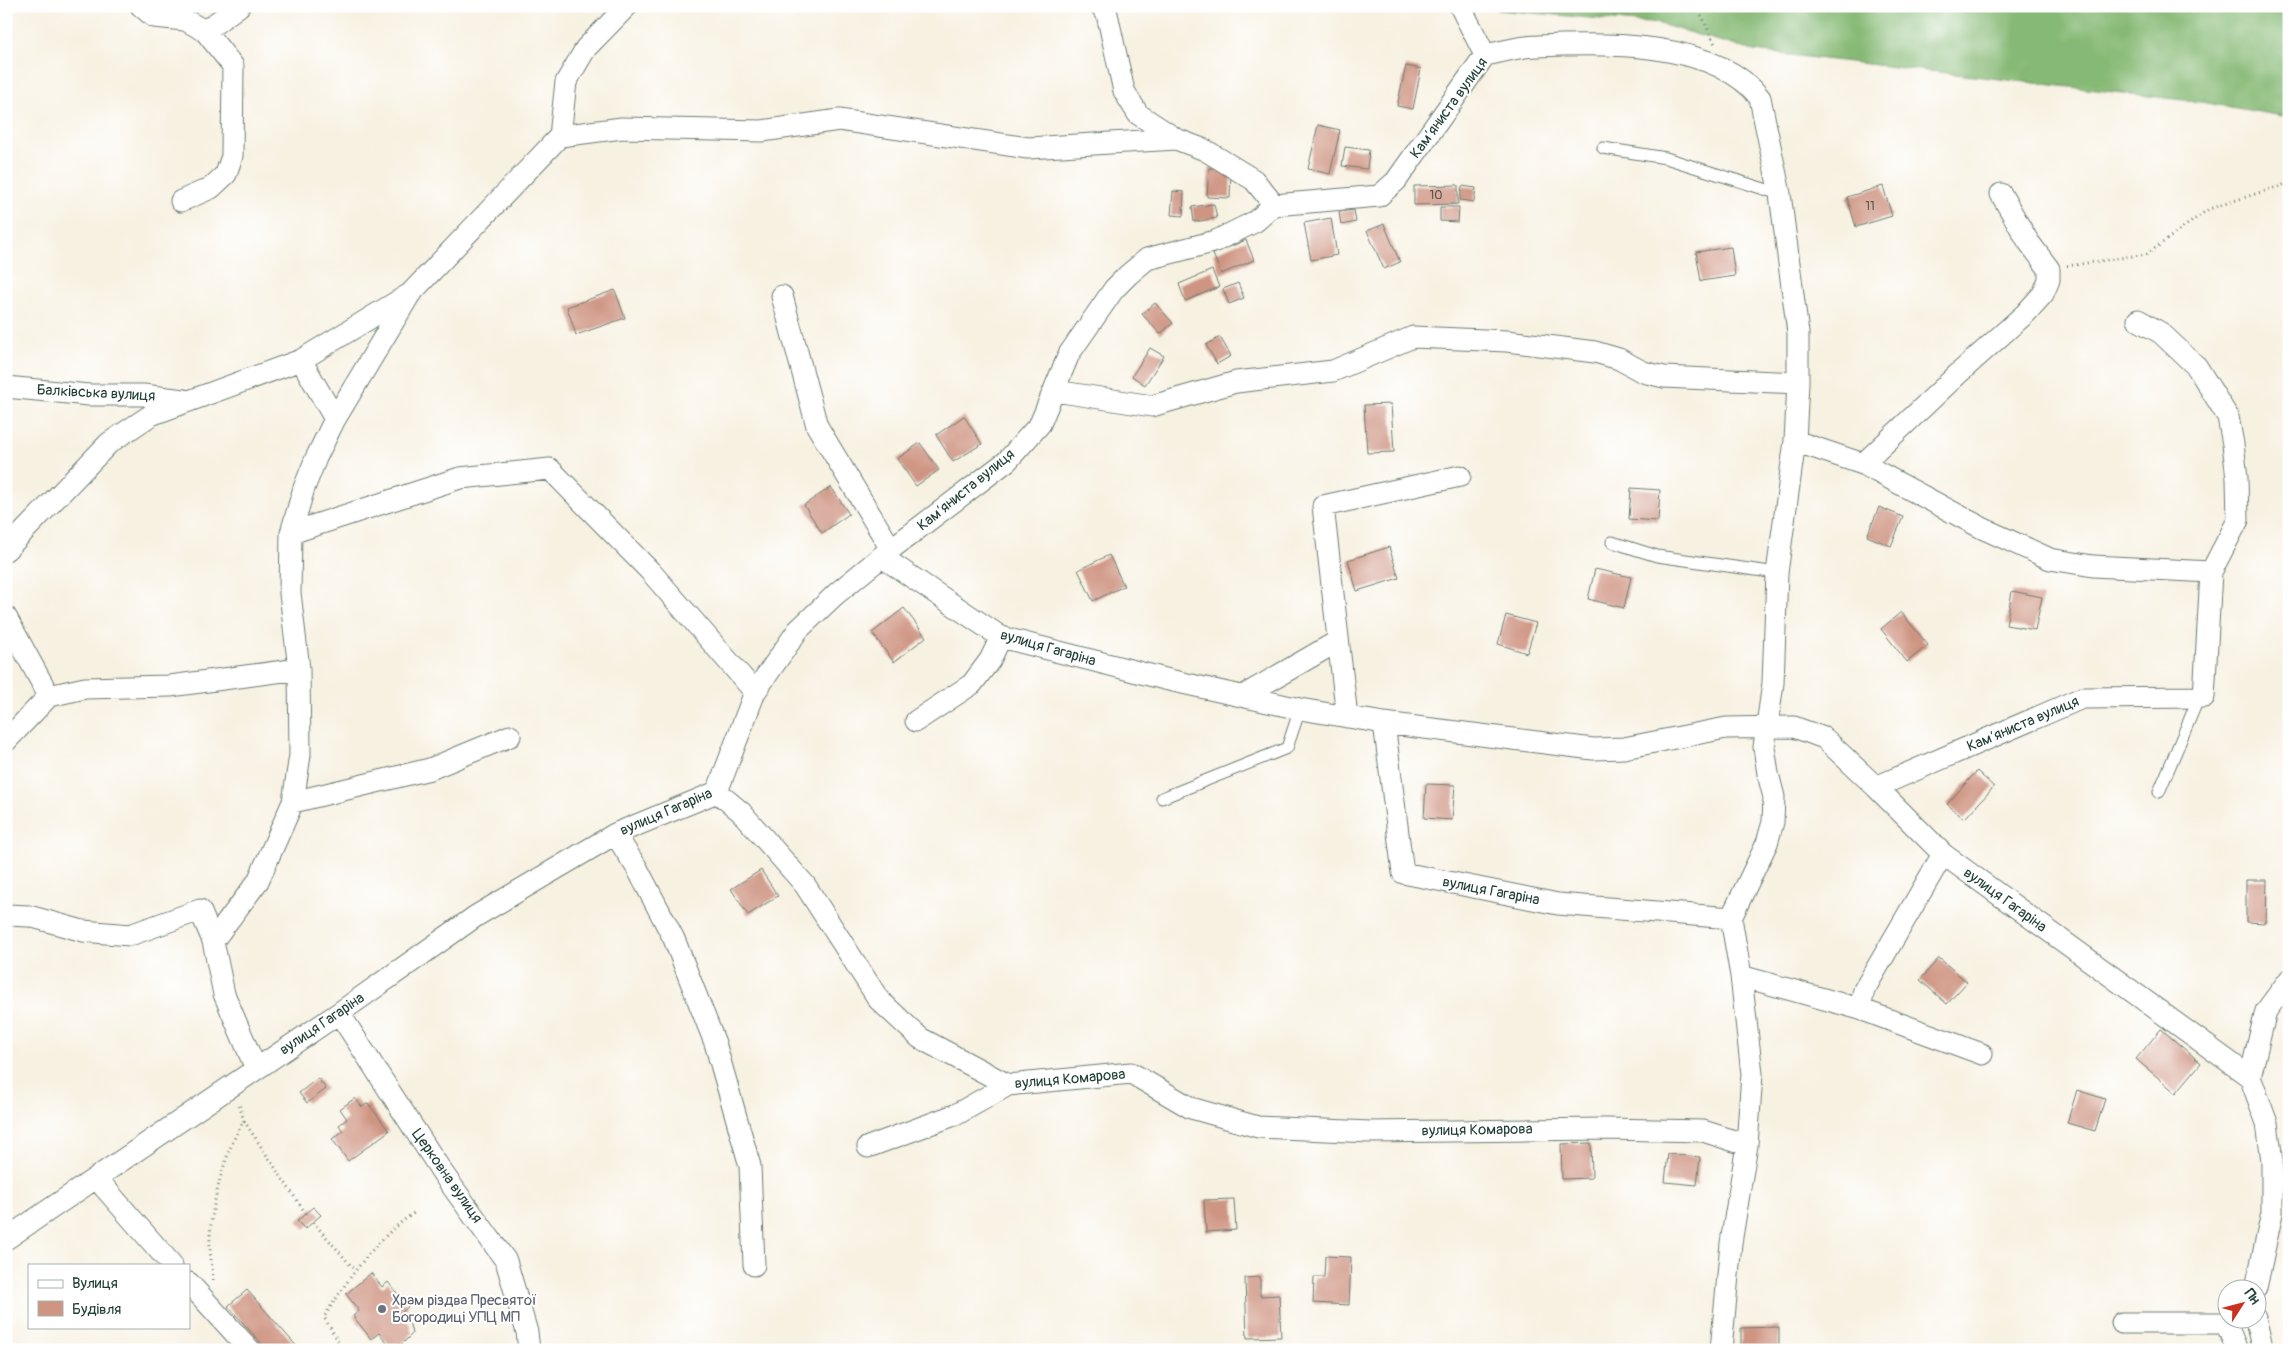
<svg xmlns="http://www.w3.org/2000/svg" width="2295" height="1356" font-family="Pangolin,sans-serif">
<style>
.forest{fill:#86b974;stroke:#527b54}
.building{fill:#cf9583}
.lines{fill:none;stroke-linecap:round;stroke-linejoin:round}
.service-casing{stroke:#6b7c71;stroke-width:13}
.minor-casing{stroke:#6b7c71;stroke-width:23}
.path{stroke:#6b7c71;stroke-width:3;stroke-dasharray:1 4;stroke-linecap:butt}
.service{stroke:#fff;stroke-width:11}
.minor{stroke:#fff;stroke-width:21}
.worship-dot{fill:#6b7280;stroke:#fff;stroke-width:2}
.labels{text-anchor:middle;dominant-baseline:central;stroke-width:4;stroke-linejoin:round;paint-order:stroke}
.number-label{font-size:12px;fill:#4b5348}
.street-label{font-size:15px;fill:#1f3d34;stroke:#fff}
.worship-label{font-size:15px;fill:#5b616d;stroke:#fff;text-anchor:start}
</style>
<rect width="100%" height="100%" fill="#fff"/>
<filter id="ink" filterUnits="userSpaceOnUse"><feTurbulence type="fractalNoise" baseFrequency=".02" numOctaves="2"/><feDisplacementMap in="SourceGraphic" scale="10" xChannelSelector="R" yChannelSelector="G"/><feConvolveMatrix kernelMatrix="1 2 1 2 8 2 1 2 1" color-interpolation-filters="sRGB"/></filter>
<filter id="wash" filterUnits="userSpaceOnUse"><feTurbulence type="fractalNoise" baseFrequency=".0096" numOctaves="4" result="noise"/><feDisplacementMap in="SourceGraphic" scale="20" xChannelSelector="R" yChannelSelector="G"/><feGaussianBlur stdDeviation="1.12" result="paint"/><feColorMatrix in="noise" values="0 0 0 0 0 0 0 0 0 0 0 0 0 0 0 0 0 1.4 0 .05"/><feComposite in="paint" operator="in"/></filter>
<g filter="url(#wash)">
<rect width="100%" height="100%" fill="#f7f1e1"/>
<path class="forest" d="M1495 6H2289V117L2201 102 1754 51 1660 24 1498 10Z"/>
<g id="blocks">
<path class="building" d="M1406 66 1421 69 1413 109 1397 106Z
M1318 125 1340 130 1330 174 1308 169Z
M1345 147 1369 150 1367 169 1342 166Z
M1209 168 1231 169 1230 198 1207 197Z
M1458 185V204L1414 205V186Z
M1462 186 1476 188 1474 202 1460 200Z
M1883 186 1892 216 1856 227 1847 197Z
M1173 191 1184 192 1183 216 1171 215Z
M1214 204 1217 218 1194 222 1192 207Z
M1440 207H1459L1458 222 1440 221Z
M1354 210 1356 222 1341 225 1339 212Z
M1331 218 1337 255 1311 260 1304 223Z
M1384 224 1400 262 1384 269 1367 231Z
M1246 240 1254 260 1221 274 1213 254Z
M1731 247 1735 276 1701 281 1696 252Z
M1212 270 1219 287 1185 301 1179 284Z
M1238 283 1244 298 1229 304 1223 289Z
M615 290 625 318 576 335 567 307Z
M1155 303 1173 323 1160 334 1142 314Z
M1220 337 1231 356 1217 364 1206 345Z
M1150 348 1164 356 1145 385 1132 376Z
M1391 404 1394 452 1367 453 1364 405Z
M964 416 982 444 953 462 936 435Z
M920 443 939 470 916 486 897 459Z
M831 487 849 514 822 533 804 505Z
M1631 488 1660 490 1658 521 1629 519Z
M1879 507 1903 517 1891 546 1867 536Z
M1389 547 1399 578 1357 591 1348 560Z
M1109 555 1124 586 1093 601 1078 570Z
M1595 569 1631 577 1624 608 1588 599Z
M2012 591 2042 597 2035 630 2006 625Z
M904 608 926 637 894 662 872 633Z
M1901 612 1928 645 1907 662 1881 629Z
M1506 615 1536 623 1527 653 1498 644Z
M1977 771 1994 787 1964 819 1947 804Z
M1426 784 1455 785 1452 820 1424 818Z
M761 870 778 896 748 915 731 889Z
M2246 880H2267L2266 923 2246 922Z
M1939 958 1967 982 1947 1004 1920 980Z
M2161 1029 2201 1063 2176 1093 2136 1059Z
M318 1078 326 1089 307 1103 299 1093Z
M2077 1090 2105 1099 2095 1131 2067 1123Z
M355 1098 362 1107 368 1103 389 1131 348 1161 332 1139 343 1131 339 1125 347 1119 340 1109Z
M1591 1143 1592 1178 1562 1179 1561 1144Z
M1668 1154 1700 1157 1697 1185 1665 1182Z
M1234 1199 1236 1230 1206 1232 1204 1200Z
M313 1207 321 1215 305 1229 297 1221Z
M1325 1256 1351 1257 1349 1305 1313 1303 1314 1277H1324Z
M371 1273 382 1287 388 1282 408 1307 401 1313 410 1325 412 1334 402 1344 396 1346 388 1343 379 1333 371 1339 353 1316 359 1311 346 1294Z
M1260 1277V1296L1279 1295 1281 1337 1247 1338 1245 1278Z
M247 1290 300 1350H267L228 1306Z
M1779 1327V1350H1741V1328Z"/>
</g>
</g>
<g filter="url(#ink)">
<use href="#blocks" fill-opacity="0" stroke="#6b7c71" stroke-width="1"/>
<g class="lines">
<defs>
<path id="service" d="M1603 148 1666 158 1780 194
M1612 542 1657 556 1777 573
M2159 792 2199 697
M1162 798 1287 748 1300 709"/>
<path id="minor" d="M141 6 154 17 185 20 205 31 239 6
M1101 6 1107 14 1124 91 1138 114 1176 139
M1460 6 1485 55
M560 136 622 128 762 131 839 120 1028 148 1176 139 1205 150 1254 180 1274 205
M181 201 211 188 226 174 232 156 233 66 205 31
M782 296 817 426 891 549
M301 360 335 419
M6 387 89 395H143L184 400
M1055 391 1152 406 1236 382 1333 371 1413 337 1507 341 1595 352 1619 359 1643 372 1664 377 1798 383
M1795 441 1863 464 1982 528 2050 559 2093 566 2211 572
M1863 464 1959 373 2026 313 2043 294 2049 280V269L2028 241 2001 194
M291 533 460 478 550 469 650 571 755 692
M6 550 109 443 151 415 301 360 408 295
M882 557 1001 637 1169 680 1300 709 1384 723 1593 749 1624 748 1726 728 1794 727 1824 738 1876 787 1943 854 2250 1077
M6 617 49 696
M1243 696 1338 641
M1347 717 1323 506 1460 476
M916 721 972 684 990 660 1001 637
M1384 723 1403 873 1558 904 1731 918
M6 741 49 696 85 688 170 686 299 669
M1876 787 2082 698 2204 697 2211 572 2238 520 2237 478 2233 444 2228 417 2197 367 2161 333 2138 320
M717 792 741 812 805 885 879 1000 920 1038 1008 1085 1131 1073 1191 1108 1258 1127 1370 1132 1606 1129 1703 1131 1747 1145
M293 802 430 769 510 736
M615 834 637 868 674 939 715 1043 750 1166 754 1265
M6 915 29 916 83 931 130 935 200 910 213 941
M1860 1009 1864 990 1943 854
M339 1013 444 1175 506 1261 527 1332 529 1350
M256 1069 224 994 213 941 258 881 293 802 300 755 299 669 290 593 291 533 304 488 316 458 335 419 410 294 560 136 566 82 586 48 627 6
M868 1147 957 1114 1008 1085
M97 1179 172 1265
M6 1239 339 1013 476 916 615 834 717 792 755 692 798 630 836 594 891 549 1007 461 1040 424 1069 354 1114 289 1128 275 1147 259 1216 241 1256 221 1274 205 1379 196 1396 181 1485 55C1502 52 1520 46 1538 46 1603 43 1716 40 1760 98L1780 194 1798 333V383L1795 441 1777 573 1773 683 1764 747 1768 774 1774 797 1773 822 1767 843 1731 918 1741 976 1860 1009 1982 1054
M189 1283 250 1350
M2256 1288 2272 1213V1161L2267 1123 2250 1077 2266 1011 2289 980
M2255 1318 2263 1350
M2122 1323H2226L2237 1350
M1721 1350 1731 1243 1747 1145 1752 1074 1741 976"/>
</defs>
<use href="#service" class="service-casing"/>
<use href="#minor" class="minor-casing"/>
<path class="path" d="M1697 6 1715 44
M2067 266 2147 254 2209 209 2289 183
M244 1121 306 1214
M313 1222 355 1270
M213 1280C213 1269 210 1258 210 1246 208 1215 226 1146 244 1121L239 1104
M343 1350 324 1317C349 1278 375 1239 414 1213"/>
<use href="#service" class="service"/>
<use href="#minor" class="minor"/>
</g>
</g>
<circle class="worship-dot" cx="382" cy="1309" r="5"/>
<g class="labels">
<g class="number-label">
<text x="1436" y="195">10</text>
<text x="1870" y="206">11</text>
</g>
<g class="street-label">
<text transform="translate(1449 108) rotate(-54)">Камʼяниста вулиця</text>
<text transform="translate(96 393) rotate(3)">Балківська вулиця</text>
<text transform="translate(966 490) rotate(-39)">Камʼяниста вулиця</text>
<text transform="translate(1048 648) rotate(16)">вулиця Гагаріна</text>
<text transform="translate(2023 724) rotate(-23)">Камʼяниста вулиця</text>
<text transform="translate(666 812) rotate(-23)">вулиця Гагаріна</text>
<text transform="translate(1491 891) rotate(11)">вулиця Гагаріна</text>
<text transform="translate(2005 900) rotate(36)">вулиця Гагаріна</text>
<text transform="translate(322 1024) rotate(-34)">вулиця Гагаріна</text>
<text transform="translate(1070 1079) rotate(-5)">вулиця Комарова</text>
<text transform="translate(1477 1130) rotate(-1)">вулиця Комарова</text>
<text transform="translate(447 1176) rotate(55)">Церковна вулиця</text>
</g>
<g class="worship-label">
<text x="392" y="1300">Храм різдва Пресвятої<tspan x="392" dy="17">Богородиці УПЦ МП</tspan></text>
</g>
</g>
<rect width="2295" height="1356" fill="none" stroke="#fff" stroke-width="25"/>
<rect x="28" y="1264" width="162" height="65" fill="#ffffff" stroke="#a5b1ae"/>
<rect x="38" y="1280" width="25" height="8" fill="#ffffff" stroke="#a5b1ae"/>
<text x="72" y="1288" font-size="15" fill="#1f3d34">Вулиця</text>
<rect x="38" y="1301" width="25" height="15" fill="#cf9583" stroke="#a5b1ae"/>
<text x="72" y="1314" font-size="15" fill="#1f3d34">Будівля</text>
<g transform="translate(2242 1304) rotate(54)"><circle r="24" fill="#ffffff" stroke="#a5b1ae"/>
<path d="M0-4L9 19L0 12L-9 19Z" fill="#c8321e"/>
<text y="-8" font-size="14" font-weight="bold" text-anchor="middle" fill="#1f3d34">Пн</text>
</g>
</svg>
